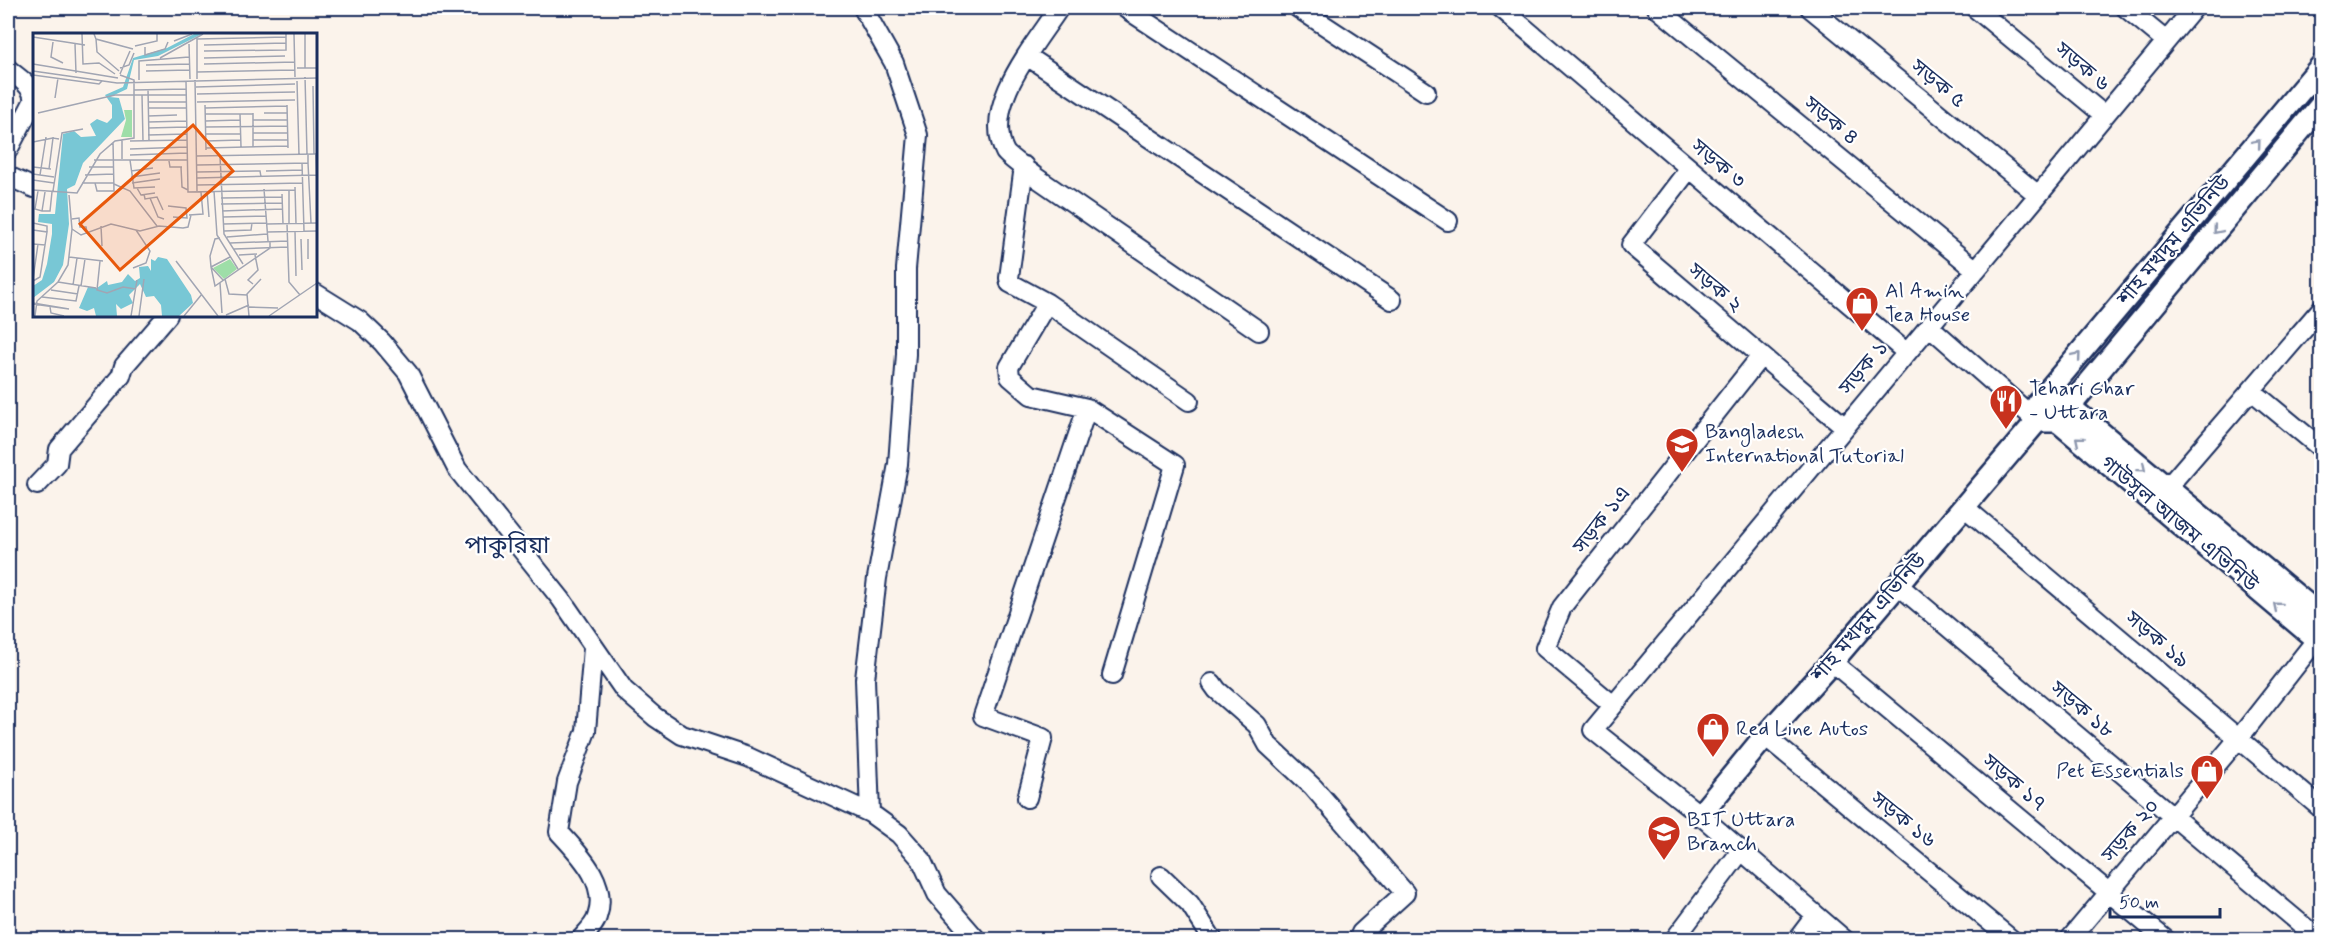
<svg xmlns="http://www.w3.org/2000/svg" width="2329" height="947" font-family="Mynerve,'Noto Sans Bengali',sans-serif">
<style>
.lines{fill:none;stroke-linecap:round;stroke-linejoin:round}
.minor-casing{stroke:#1b2f5e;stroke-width:22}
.tertiary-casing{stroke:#1b2f5e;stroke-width:26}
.minor{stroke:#fff;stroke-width:18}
.tertiary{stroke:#fff;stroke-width:21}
.oneway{stroke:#8d97ae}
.labels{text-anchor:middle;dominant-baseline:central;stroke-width:4.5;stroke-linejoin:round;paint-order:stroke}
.street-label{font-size:21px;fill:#1b2f5e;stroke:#fff}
.poi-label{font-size:21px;fill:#1b2f5e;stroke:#fff;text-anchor:start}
.quarter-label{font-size:24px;fill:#1b2f5e;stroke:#fff}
.inset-road{fill:none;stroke:#a1a5b3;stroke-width:1.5}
.view{fill:#e8590c;fill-opacity:0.15;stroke:#e8590c;stroke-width:3}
.inset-edge{fill:none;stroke:#1b2f5e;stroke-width:3}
</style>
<rect width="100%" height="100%" fill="#fbf3eb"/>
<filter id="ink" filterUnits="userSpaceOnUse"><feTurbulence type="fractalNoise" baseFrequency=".0167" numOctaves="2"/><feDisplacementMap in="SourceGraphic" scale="12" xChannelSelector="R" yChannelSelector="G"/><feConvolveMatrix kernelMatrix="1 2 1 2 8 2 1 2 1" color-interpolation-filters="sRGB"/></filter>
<g filter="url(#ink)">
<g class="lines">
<defs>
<path id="minor" d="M863 8 894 63 918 135 906 269V354L898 464 877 578 865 679 870 813
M1059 8C1035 45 981 106 1005 152 1008 157 1030 172 1037 178L1259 331
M1125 8 1448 221
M1298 8 1426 92
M1501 8 1907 353
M1657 8 1976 270
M1810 8 2038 195
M1975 8 2104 115
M2126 8 2166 41
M1027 56 1392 300
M8 69C18 78 36 87 33 102L8 150
M1024 166 1009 278 1010 283 1047 303 1189 401
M1689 169 1631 245 1845 427
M8 176 34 188
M315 293 360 321 382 342 408 373 457 469 561 599 624 690 655 717 682 735 748 757 870 813 899 834 921 859 937 894 977 940
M1047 303 1009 367 1010 377 1031 395 1087 408 1175 465 1112 675
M1929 326 2037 421
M2252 391 2322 449
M37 485 57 464 59 449 121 376 124 366 168 315
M2167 488 2322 308
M1963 506 2322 809
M1898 585 2320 940
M1832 662 2166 940
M1212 683 1217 690 1257 725 1268 745 1313 787 1405 893 1361 933 1358 940
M1613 705 1545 648 1562 607 1761 356
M1765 736 2012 940
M1027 798 1043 738 983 716 1087 408
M1161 876 1190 904 1213 940
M580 940C586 933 595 925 597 917 609 883 580 855 559 832L567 782 586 731 593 648
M1674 940 1741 851
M1797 940 1816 915
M1845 940 1700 815 1593 730 2194 8
M2069 940 2239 738 2316 640"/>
<path id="tertiary" d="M2059 398 2322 617
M2047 412 2322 644
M2037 421H2056L2069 407 2322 104
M1700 815 1765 736 1832 662 2037 421V404L2322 65"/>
</defs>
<use href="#minor" class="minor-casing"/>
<use href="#tertiary" class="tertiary-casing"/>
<use href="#minor" class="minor"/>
<use href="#tertiary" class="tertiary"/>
</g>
<defs><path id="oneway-chevron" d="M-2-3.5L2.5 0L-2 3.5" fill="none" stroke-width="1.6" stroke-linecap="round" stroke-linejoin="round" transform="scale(1.5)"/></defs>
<g class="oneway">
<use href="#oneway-chevron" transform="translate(2257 143) rotate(-50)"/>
<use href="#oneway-chevron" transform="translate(2217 230) rotate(130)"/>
<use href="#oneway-chevron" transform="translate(2077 356) rotate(-50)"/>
<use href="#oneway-chevron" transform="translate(2079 440) rotate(-140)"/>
<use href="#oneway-chevron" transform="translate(2142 468) rotate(40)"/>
<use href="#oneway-chevron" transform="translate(2277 606) rotate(-140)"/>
</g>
</g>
<defs>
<symbol id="shop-pin" viewBox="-11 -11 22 30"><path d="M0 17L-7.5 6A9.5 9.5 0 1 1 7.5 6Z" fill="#c8321e" stroke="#fff"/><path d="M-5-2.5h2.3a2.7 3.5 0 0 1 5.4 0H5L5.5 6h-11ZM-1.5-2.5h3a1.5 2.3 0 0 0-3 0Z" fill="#fff"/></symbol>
<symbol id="restaurant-pin" viewBox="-11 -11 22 30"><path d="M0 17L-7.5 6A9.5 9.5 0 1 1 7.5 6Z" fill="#c8321e" stroke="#fff"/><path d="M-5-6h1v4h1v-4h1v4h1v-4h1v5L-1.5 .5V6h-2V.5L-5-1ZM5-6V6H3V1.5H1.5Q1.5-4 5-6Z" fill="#fff"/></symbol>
<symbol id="school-pin" viewBox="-11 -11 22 30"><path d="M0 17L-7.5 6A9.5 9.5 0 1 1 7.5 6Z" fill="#c8321e" stroke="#fff"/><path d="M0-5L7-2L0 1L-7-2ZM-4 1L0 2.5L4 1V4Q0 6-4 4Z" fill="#fff"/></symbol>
</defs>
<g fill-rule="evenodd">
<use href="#shop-pin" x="1843" y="284" width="38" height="52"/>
<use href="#restaurant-pin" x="1987" y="382" width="38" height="52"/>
<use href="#school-pin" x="1663" y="425" width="38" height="52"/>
<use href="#shop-pin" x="1694" y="710" width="38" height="52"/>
<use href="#shop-pin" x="2188" y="752" width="38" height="52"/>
<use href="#school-pin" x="1645" y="813" width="38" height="52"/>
</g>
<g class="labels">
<g class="street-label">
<text transform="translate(2082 67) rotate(40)">সড়ক ৬</text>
<text transform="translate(1938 84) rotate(39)">সড়ক ৫</text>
<text transform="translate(1831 121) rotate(39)">সড়ক ৪</text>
<text transform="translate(1718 164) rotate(40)">সড়ক ৩</text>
<text transform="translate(2174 241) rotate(-50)">শাহ মখদুম এভিনিউ</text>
<text transform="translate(1715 288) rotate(40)">সড়ক ২</text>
<text transform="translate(1864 368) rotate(-50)">সড়ক ১</text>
<text transform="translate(1602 520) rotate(-52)">সড়ক ১এ</text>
<text transform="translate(2179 524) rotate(40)">গাউসুল আজম এভিনিউ</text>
<text transform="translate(1869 618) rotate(-49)">শাহ মখদুম এভিনিউ</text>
<text transform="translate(2157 640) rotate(40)">সড়ক ১৯</text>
<text transform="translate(2082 710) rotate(40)">সড়ক ১৮</text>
<text transform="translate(2014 783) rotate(40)">সড়ক ১৭</text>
<text transform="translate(1903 820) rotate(39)">সড়ক ১৬</text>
<text transform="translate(2131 831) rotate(-49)">সড়ক ২০</text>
</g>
<g class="poi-label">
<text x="1885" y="291">Al Amin<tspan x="1885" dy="24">Tea House</tspan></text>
<text x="2029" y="389">Tehari Ghar<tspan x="2029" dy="24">- Uttara</tspan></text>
<text x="1705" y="432">Bangladesh<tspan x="1705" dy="24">International Tutorial</tspan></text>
<text x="1736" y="729">Red Line Autos</text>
<text x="2184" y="771" text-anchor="end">Pet Essentials</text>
<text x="1687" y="820">BIT Uttara<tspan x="1687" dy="24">Branch</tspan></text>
</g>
<g class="quarter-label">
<text x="507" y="546">পাকুরিয়া</text>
</g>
</g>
<g transform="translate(33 33)">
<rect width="284" height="284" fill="#fbf3eb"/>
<path d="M91 77H99V104H88L93 87ZM197 226 204 236 191 246 180 235Z" fill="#9edea8"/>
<path d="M161 1H169L125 23 101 27 94 56 77 64 86 65 92 86 50 130 42 152 34 156 36 191 30 232 21 249 0 265V253L9 247 14 231 19 201V191L5 189 6 181H22L30 101 41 98 48 104 63 103 57 91 64 86 74 90 79 85V72L72 62 90 54 100 25 134 15ZM125 224 134 226 158 262 160 270 146 283H129L128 272 121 263 113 264 107 251 96 262 100 270 88 276 83 271 84 283H63L61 275 54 278 46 275 55 254 64 255 74 248 75 252 89 249 95 241 102 248 107 245 106 234 115 233 118 238V226L122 228Z" fill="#78c7d5"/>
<path class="inset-road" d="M49 1 50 31 66 30 82 41M61 1 63 6 100 16M261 1 262 44M272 1V35M0 4 52 12M63 6 64 19 86 38M141 8 159 1M20 9 18 24 30 30M42 11 43 40M156 11 157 46M171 12 253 10M102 13 124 8V1M112 14V22L132 16 135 9M171 18 253 17V1M127 25 170 1M171 25 252 23M0 31 85 45M171 31 262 29M113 32 156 31M87 35 96 32 101 20M264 35H284M0 38 84 50 284 45M113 38 156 37M164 39 262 37M87 41 97 18M0 42 66 51 69 48M272 44 274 121M164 46V6L253 4M106 47V28L156 24M162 47 164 158M153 48 155 159 262 157M264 48 266 122M280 53 281 121M163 54 262 51M115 56 116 108M101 57 153 56M164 61 262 59M109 62 110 108M22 65 25 45M115 69H153M164 69 262 67M172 72 173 117M254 72 255 115M115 75H153M172 75 254 73M5 80 82 62H153M220 80V114M231 80H254M172 81H220M207 81 208 114M115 83 144 82M220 87H255M172 88 207 87M115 89 154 88M172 94 255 93M115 95 154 94M220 100H255M173 101H208M115 102 154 101M89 107V126M220 107H255M97 108 154 107M173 108 208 107M0 109 20 105 16 136 20 105 26 106M173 115 255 113M97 116 154 114M97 122 154 120M283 122 284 153M163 123 284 121M187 124 191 201 210 231M61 127H155M97 127 101 155 122 154M136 128 137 134H149M269 130 271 198M275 130 278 190M164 132 275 130V122M0 134 18 136M56 134H81M148 134 149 154 155 157M98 138 120 135M233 138 269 137M164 139 227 138 228 144M0 141 21 144M7 142 13 104M52 142 81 141M98 144 127 140M164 145 283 142M0 147 21 150M49 150H81M62 150 64 158H81L80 109M99 150 127 146M81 151 97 158 124 193M164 152 269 150M262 154 263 191M104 155 108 162 122 160M231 156 235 208M0 157 44 160 67 121 82 108 101 105V47L87 42M256 157V191M5 158 2 176 9 178H17L19 159M20 158 29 100 50 96M174 158 176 184M181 158 184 202 205 236M111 161 112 166 124 164 130 177M249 161 250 191M117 165 125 184 131 186M188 165 249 164M188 171 249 170M135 173 153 175 154 185 140 184M9 178 12 159M189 178 249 176M156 182 170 181 168 159M190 184 233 183M39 186 46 185 47 194H53L54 199M0 190 14 193V199M190 191 234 190M234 191 284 190M254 191 256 249 267 262M68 193 69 213M39 196 48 202 78 191 107 198 126 193 150 195 155 194 158 182M0 197 14 199 12 212 0 211M191 198 218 197 219 190M262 198 263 243M234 199 284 198M194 204 234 201M187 205 182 206 177 223 178 234 190 247M268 206 269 237M275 206V226M197 210 255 208M201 216 255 214M206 222 224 221M36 224 70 228M197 224 178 234 182 253 237 215V208M67 228 64 257 74 260 90 254 103 256M143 228 185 283M100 235 113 230 117 218 103 197M0 246 5 211M192 246 196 261 214 262M0 248 7 244 12 212M25 249 63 255M187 250 189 280M220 251 215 247 225 237 222 222M40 252 44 225M48 253 52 226M18 257 45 261M9 264 43 268 46 253M0 270 36 276 0 271M17 274 18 280 31 283M216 274 245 275M193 282 216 272M2 283 4 268 25 249 35 232 39 196 36 162M98 283 104 247M106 283 111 246M151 283 169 261M216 283 214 261 228 246M236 283 284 250"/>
<path class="view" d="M160 92 200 138 87 237 47 191Z"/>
<rect width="284" height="284" class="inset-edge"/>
</g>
<rect width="2329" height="947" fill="none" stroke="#fff" stroke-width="30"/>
<rect x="15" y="15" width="2299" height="917" fill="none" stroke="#1b2f5e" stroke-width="2" filter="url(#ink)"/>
<path d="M2110 908v9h110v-9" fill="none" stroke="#1b2f5e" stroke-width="3"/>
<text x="2119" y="908" font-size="18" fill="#1b2f5e" stroke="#ffffff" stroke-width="4.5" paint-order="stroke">50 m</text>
</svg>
